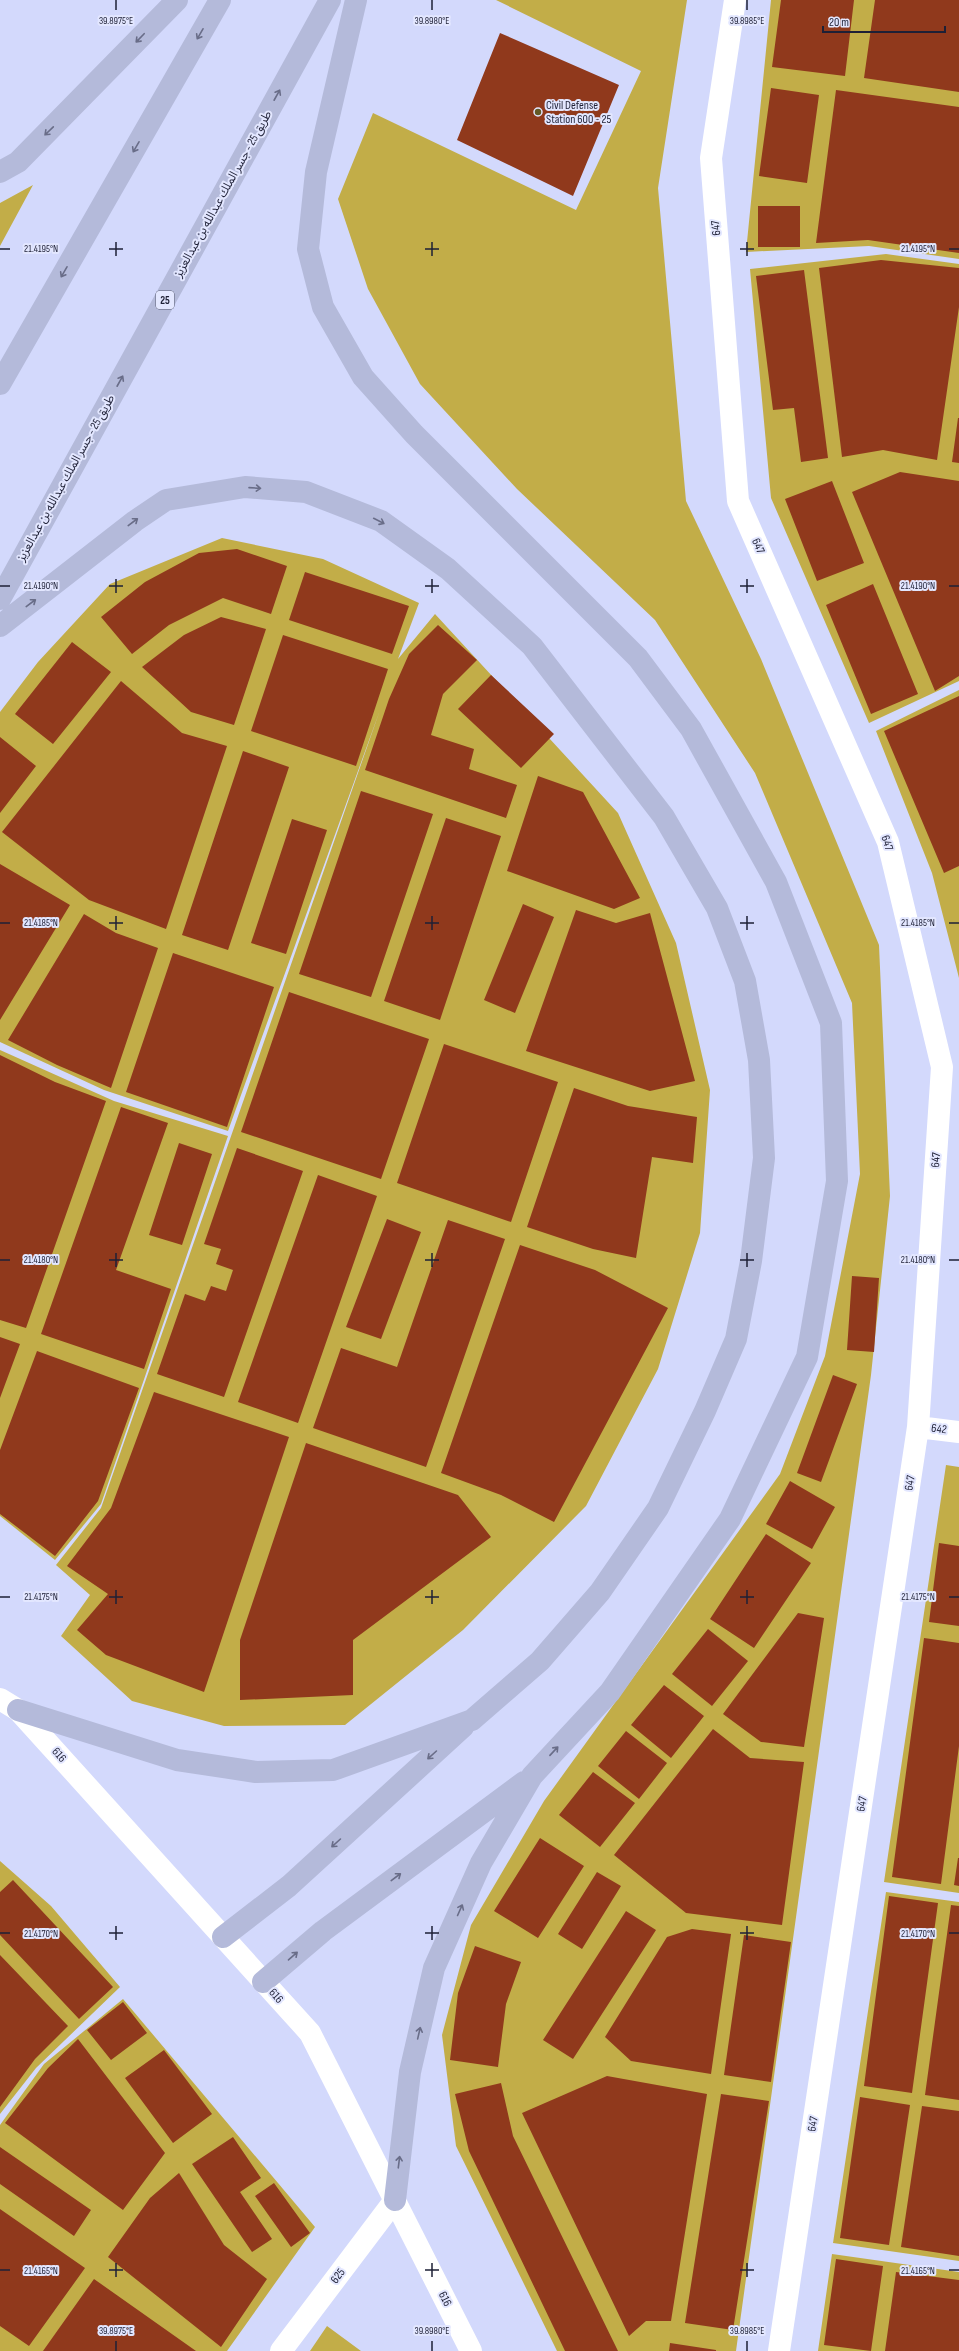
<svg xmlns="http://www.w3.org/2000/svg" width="959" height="2351" font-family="'Sofia Sans Condensed','Noto Sans Arabic',sans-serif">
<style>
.green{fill:#c2ad48}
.building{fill:#90391c}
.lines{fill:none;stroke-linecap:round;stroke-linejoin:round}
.minor{stroke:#fff;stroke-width:22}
.primary{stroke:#b4bada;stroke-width:22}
.oneway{stroke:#696d88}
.ticks{fill:none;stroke:#1e2036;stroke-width:1.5}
.poi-dot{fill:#635825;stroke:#e3e7ff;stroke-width:1.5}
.labels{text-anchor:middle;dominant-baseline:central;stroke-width:4;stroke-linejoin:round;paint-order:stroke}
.shield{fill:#e3e7ff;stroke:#595c72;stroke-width:1}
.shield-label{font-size:11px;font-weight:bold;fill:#1e2036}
.poi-label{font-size:12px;fill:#1e2036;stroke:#e3e7ff;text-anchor:start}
.street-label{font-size:12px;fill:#1e2036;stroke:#e3e7ff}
.ticks-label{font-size:10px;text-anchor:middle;fill:#1e2036;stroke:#e3e7ff;stroke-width:4;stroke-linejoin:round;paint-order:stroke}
</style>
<rect width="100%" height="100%" fill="#d3d9fc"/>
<path class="green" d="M496 0H687L658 188 686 501 761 659 879 945 890 1196 871 1375 736 2351H557L456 2146 442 2035 471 1925 544 1801 780 1474 825 1356 860 1174 852 1003 755 773 655 620 517 489 420 384 368 289 338 199 373 113 576 210 641 71Z
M771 0H959V259L869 246 746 252Z
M33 185 0 246V203Z
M886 254 959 264V681L869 723 771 498 750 269Z
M222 538 323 559 419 603 398 659 435 614 618 813 676 943 710 1090 700 1233 658 1369 586 1506 463 1630 345 1725 224 1726 132 1701 61 1636 90 1595 56 1565 101 1508 380 710 228 1131 104 1090 0 1042V712L38 662 110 584Z
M959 690V978L932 873 876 731Z
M0 1050 114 1101 228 1136 101 1504 55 1560 0 1516Z
M946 1465 959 1467V1893L884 1882Z
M0 1861 51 1906 120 1987 36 2068 0 2114Z
M886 1892 959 1902V2261L833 2243Z
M123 1999 315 2227 227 2351H0V2125L44 2064Z
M832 2254 959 2272V2351H818Z
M327 2326 361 2351H310Z"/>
<path class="building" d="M781 0H854L845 76 772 67Z
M875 0H959V92L864 78Z
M500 33 619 85 573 196 457 140Z
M771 88 819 95 807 183 759 176Z
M836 90 959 107V253L868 240 816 243Z
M758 206H800V247H758Z
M881 260 959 268V307L937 460 883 450 842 457 819 268Z
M804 270 828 458 801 462 794 408 773 410 756 276Z
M958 418H959V463L952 462Z
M900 472 959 481V676L935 691 852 492Z
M832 481 864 563 817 581 785 499Z
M237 549 287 566 271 614 223 598 169 625 132 654 101 617 145 582 199 553Z
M305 572 409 606 392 654 289 620Z
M873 584 918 694 871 714 826 605Z
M221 617 266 629 234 725 191 712 142 667 184 635Z
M438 625 477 660 443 694 431 735 474 749 469 769 517 785 506 818 365 770 389 699 409 654Z
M283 635 388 669 356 766 251 731Z
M72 642 111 672 53 744 15 714Z
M491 675 554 734 521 768 458 709Z
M121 681 182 733 227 746 166 929 89 900 2 832Z
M959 696V866L944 873 884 731Z
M0 737 36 766 0 813Z
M243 751 289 767 228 950 182 935Z
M538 776 583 792 640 898 614 909 507 871Z
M361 791 433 814 371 997 299 974Z
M446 818 501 836 440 1020 384 1001Z
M292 819 327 830 286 954 251 943Z
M0 864 70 905 0 1020Z
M523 904 554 917 515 1013 484 1000Z
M576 910 616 923 650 913 695 1081 650 1091 526 1051Z
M84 914 116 933 158 948 111 1088 57 1065 8 1040Z
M173 953 274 987 227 1127 126 1092Z
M289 992 429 1039 381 1179 241 1132Z
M444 1044 558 1082 511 1222 397 1183Z
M0 1055 55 1082 106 1101 26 1328 0 1320Z
M574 1088 628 1106 697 1117 693 1163 652 1157 636 1258 593 1249 527 1227Z
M121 1107 168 1123 116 1270 171 1289 144 1369 41 1334Z
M179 1143 212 1154 182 1245 149 1235Z
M237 1148 303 1171 224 1397 157 1374 185 1294 205 1301 211 1286 226 1291 233 1270 216 1264 221 1249 204 1244Z
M318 1175 377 1196 298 1423 238 1402Z
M387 1219 421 1232 381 1339 346 1327Z
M448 1220 505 1239 426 1467 313 1428 341 1348 397 1367Z
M520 1245 595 1270 668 1308 554 1522 501 1495 441 1473Z
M852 1276 879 1278 874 1352 847 1350Z
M0 1337 20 1344 0 1398Z
M37 1351 139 1388 98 1501 55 1556 0 1514V1450Z
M833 1375 857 1384 821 1482 797 1473Z
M154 1392 289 1437 204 1692 106 1655 77 1630 108 1594 67 1566 111 1508Z
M306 1443 458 1495 491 1537 353 1640V1695L240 1700V1640Z
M790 1481 835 1507 812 1549 766 1524Z
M766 1534 811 1563 754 1648 710 1619Z
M939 1543 959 1546V1626L929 1622Z
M798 1613 824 1618 804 1747 761 1742 723 1714Z
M708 1629 748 1661 712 1706 672 1674Z
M924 1638 959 1643V1746L941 1884 892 1877Z
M664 1685 704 1716 671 1758 631 1725Z
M713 1729 750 1758 804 1762 782 1925 686 1913 614 1855Z
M626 1731 667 1763 639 1799 598 1766Z
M593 1772 635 1803 600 1847 559 1815Z
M540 1838 584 1866 538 1938 494 1911Z
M958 1858H959V1886L954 1885Z
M597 1872 621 1886 582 1949 558 1934Z
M13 1880 113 1987 79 2019 0 1935V1892Z
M889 1896 938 1903 912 2093 864 2086Z
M951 1905 959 1906V2100L925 2095Z
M626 1911 656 1930 573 2059 543 2040Z
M692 1929 731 1934 711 2074 631 2061 605 2037 667 1937Z
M744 1935 791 1942 771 2082 724 2075Z
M475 1946 521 1962 506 2004 498 2067 450 2060 458 1993Z
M0 1955 68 2026 35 2059 0 2107Z
M123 2002 147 2033 111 2060 87 2030Z
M78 2039 165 2153 123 2210 5 2123 48 2068Z
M164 2050 212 2114 173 2143 125 2078Z
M607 2076 707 2094 671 2321H646L629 2336 522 2113Z
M501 2083 513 2136 618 2351H565L469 2151 455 2094Z
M721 2094 769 2101 733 2330 685 2323Z
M860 2097 910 2105 889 2245 840 2238Z
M922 2106 959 2111V2256L901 2247Z
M233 2137 261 2178 240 2192 272 2239 252 2252 192 2164Z
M0 2147 91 2210 74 2236 0 2184Z
M179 2173 224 2245 267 2279 221 2347 108 2257 150 2198Z
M274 2183 310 2233 291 2247 255 2196Z
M0 2209 85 2268 29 2346 0 2326Z
M836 2259 883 2266 871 2351 824 2345Z
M896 2272 959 2280V2351H885Z
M94 2279 196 2351H43Z
M670 2343 716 2350V2351H669Z"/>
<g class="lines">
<path class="minor" d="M735 0 711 158 738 501 888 842 942 1067 918 1427 779 2351
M918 1427 959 1432
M0 1699 18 1710 310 2033 471 2351
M281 2351 395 2200"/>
<path class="primary" d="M356 0 316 172 308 249 323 307 363 377 414 434 638 658 691 729 776 882 831 1023 837 1181 807 1357 730 1519 610 1692 532 1776 481 1863 434 1968 410 2072 395 2200
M0 172 18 162 177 0
M0 384 220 0
M0 599 330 0
M0 626 135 521 166 500 245 487 306 492 381 521 448 569 532 646 664 817 717 908 745 981 759 1060 764 1158 751 1261 736 1339 705 1411 658 1508 600 1592 540 1661 472 1720 333 1770 256 1772 177 1760 18 1710
M223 1937 289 1886 463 1727
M263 1982 323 1931 524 1782"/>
</g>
<defs><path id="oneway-shaft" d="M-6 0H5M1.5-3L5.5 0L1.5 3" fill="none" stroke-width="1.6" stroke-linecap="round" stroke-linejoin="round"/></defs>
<g class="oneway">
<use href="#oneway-shaft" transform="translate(200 34) rotate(120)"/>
<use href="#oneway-shaft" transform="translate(140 38) rotate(134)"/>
<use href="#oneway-shaft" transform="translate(277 95) rotate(-61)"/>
<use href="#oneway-shaft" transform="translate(49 131) rotate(136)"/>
<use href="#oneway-shaft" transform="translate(136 147) rotate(120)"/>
<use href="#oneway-shaft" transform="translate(64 272) rotate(120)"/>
<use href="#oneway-shaft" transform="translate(120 381) rotate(-61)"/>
<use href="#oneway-shaft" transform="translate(255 488) rotate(4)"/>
<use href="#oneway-shaft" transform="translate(379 521) rotate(27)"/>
<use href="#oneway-shaft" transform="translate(133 522) rotate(-37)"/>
<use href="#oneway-shaft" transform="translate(31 603) rotate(-37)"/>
<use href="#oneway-shaft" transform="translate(554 1751) rotate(-47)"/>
<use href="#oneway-shaft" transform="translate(432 1755) rotate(138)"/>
<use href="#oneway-shaft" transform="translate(336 1843) rotate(138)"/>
<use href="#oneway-shaft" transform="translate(396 1877) rotate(-37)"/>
<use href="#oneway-shaft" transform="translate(460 1910) rotate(-66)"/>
<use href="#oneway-shaft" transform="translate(293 1956) rotate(-41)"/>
<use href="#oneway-shaft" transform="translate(419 2033) rotate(-77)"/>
<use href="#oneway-shaft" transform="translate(399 2162) rotate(-83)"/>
</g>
<path class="ticks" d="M116 0V10M432 0V10M747 0V10M116 242V256M432 242V256M747 242V256M0 249H10M109 249H123M425 249H439M740 249H754M949 249H959M116 579V593M432 579V593M747 579V593M0 586H10M109 586H123M425 586H439M740 586H754M949 586H959M116 916V930M432 916V930M747 916V930M0 923H10M109 923H123M425 923H439M740 923H754M949 923H959M116 1253V1267M432 1253V1267M747 1253V1267M0 1260H10M109 1260H123M425 1260H439M740 1260H754M949 1260H959M116 1590V1604M432 1590V1604M747 1590V1604M0 1597H10M109 1597H123M425 1597H439M740 1597H754M949 1597H959M116 1926V1940M432 1926V1940M747 1926V1940M0 1933H10M109 1933H123M425 1933H439M740 1933H754M949 1933H959M116 2263V2277M432 2263V2277M747 2263V2277M0 2270H10M109 2270H123M425 2270H439M740 2270H754M949 2270H959M116 2341V2351M432 2341V2351M747 2341V2351"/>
<circle class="poi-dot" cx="538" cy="112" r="4"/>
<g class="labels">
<rect class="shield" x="156" y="291" width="18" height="18" rx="3"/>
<g class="shield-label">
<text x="165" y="300">25</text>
</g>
<g class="poi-label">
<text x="546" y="105">Civil Defense<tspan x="546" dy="14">Station 600 - 25</tspan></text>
</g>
<g class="street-label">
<text transform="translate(223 194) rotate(-61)">طريق 25 - جسر الملك عبدالله بن عبدالعزيز</text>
<text transform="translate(716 228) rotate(-95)">647</text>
<text transform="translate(66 478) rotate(-61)">طريق 25 - جسر الملك عبدالله بن عبدالعزيز</text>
<text transform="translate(758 546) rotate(66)">647</text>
<text transform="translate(887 843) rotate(72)">647</text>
<text transform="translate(936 1160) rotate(-86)">647</text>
<text transform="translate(939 1429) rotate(8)">642</text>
<text transform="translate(910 1483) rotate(-81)">647</text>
<text transform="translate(59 1755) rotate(48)">616</text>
<text transform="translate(862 1804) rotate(-81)">647</text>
<text transform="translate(276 1996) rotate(48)">616</text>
<text transform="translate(813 2124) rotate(-81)">647</text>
<text transform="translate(338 2276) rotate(-53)">625</text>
<text transform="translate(445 2299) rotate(63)">616</text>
</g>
</g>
<g class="ticks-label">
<text x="116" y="24">39.8975°E</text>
<text x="432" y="24">39.8980°E</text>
<text x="747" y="24">39.8985°E</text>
<text x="41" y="252">21.4195°N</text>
<text x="918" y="252">21.4195°N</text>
<text x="41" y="589">21.4190°N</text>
<text x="918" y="589">21.4190°N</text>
<text x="41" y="926">21.4185°N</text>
<text x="918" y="926">21.4185°N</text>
<text x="41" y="1263">21.4180°N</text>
<text x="918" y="1263">21.4180°N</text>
<text x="41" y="1600">21.4175°N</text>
<text x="918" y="1600">21.4175°N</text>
<text x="41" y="1937">21.4170°N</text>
<text x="918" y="1937">21.4170°N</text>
<text x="41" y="2274">21.4165°N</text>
<text x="918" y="2274">21.4165°N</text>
<text x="116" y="2334">39.8975°E</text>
<text x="432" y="2334">39.8980°E</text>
<text x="747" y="2334">39.8985°E</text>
</g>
<path d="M823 26v6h122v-6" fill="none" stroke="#1e2036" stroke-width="2"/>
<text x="829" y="26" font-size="12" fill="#1e2036" stroke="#e3e7ff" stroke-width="3" paint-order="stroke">20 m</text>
</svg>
